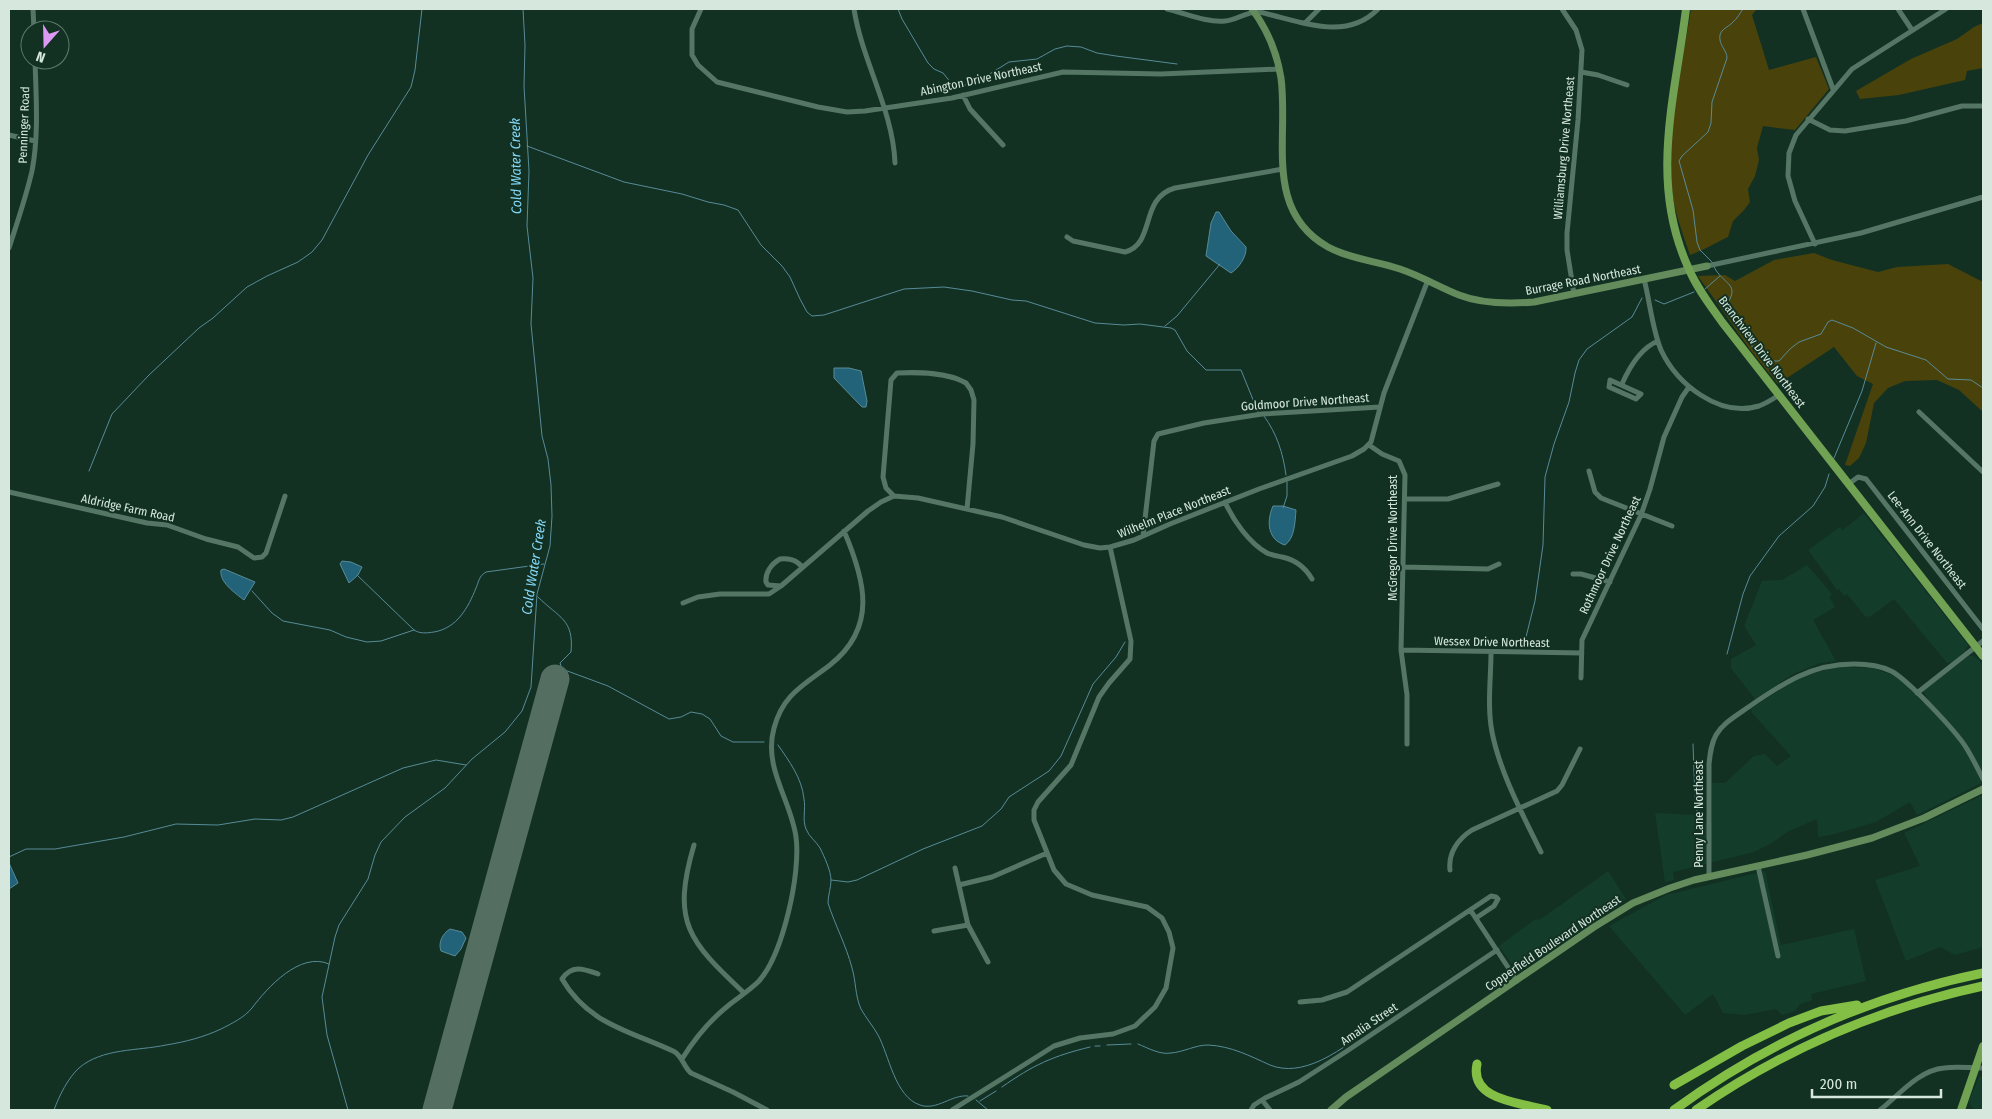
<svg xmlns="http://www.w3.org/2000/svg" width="1992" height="1119" font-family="'Fira Sans Condensed',sans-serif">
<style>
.built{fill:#143c2b}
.green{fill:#4a420b}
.water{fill:#226379;stroke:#588b97}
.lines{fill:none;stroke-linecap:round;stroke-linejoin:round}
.stream{stroke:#588b97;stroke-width:1}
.runway{stroke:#546e62;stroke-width:29}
.street{stroke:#557565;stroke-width:5}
.secondary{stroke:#638b5b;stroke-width:7}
.primary{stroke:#71a152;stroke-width:8}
.highway{stroke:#83be45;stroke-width:9}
.labels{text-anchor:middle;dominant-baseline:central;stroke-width:4;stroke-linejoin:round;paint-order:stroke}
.street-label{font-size:12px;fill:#d6e8de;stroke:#123123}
.water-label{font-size:14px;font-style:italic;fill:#84d7f6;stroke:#123123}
</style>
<rect width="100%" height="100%" fill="#123123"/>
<path class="built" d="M1864 513 1968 645 1965 651 1952 662 1947 663 1894 599 1870 617 1865 616 1847 594 1844 596 1839 589 1837 590 1808 550 1840 527 1843 530Z
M1807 565 1832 594 1829 597 1835 607 1813 620 1836 661 1820 663 1793 674 1755 699 1731 668V659L1756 645 1744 626 1762 581 1782 580Z
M1969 656H1974L1983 664V782L1917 815 1910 802 1876 822 1831 835 1818 837 1817 819 1787 832 1772 843 1754 852 1673 872 1674 880 1665 882 1655 813 1697 815 1699 823H1712V783H1725L1754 756 1765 754 1777 766 1791 756 1752 713 1751 709 1796 679 1821 671 1840 667 1872 668 1892 675 1902 681 1923 703 1928 699 1923 691 1926 688Z
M1983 795V947L1955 955 1940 947 1906 961 1875 880 1920 866 1904 833Z
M1608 871 1626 899 1520 970H1516L1499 946 1534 920 1541 919Z
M1765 871 1781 945 1854 929 1866 981 1811 994 1812 1000 1800 1004 1795 1011 1782 1015 1776 1009 1744 1015 1723 1013 1713 994 1685 1015 1609 926 1666 895Z
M1983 1076V1110L1972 1108 1969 1101 1979 1077Z"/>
<path class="green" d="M1691 9H1757L1752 15 1769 70 1816 57 1829 89 1795 130 1763 126 1757 148 1759 160 1755 176 1748 189 1750 202 1744 210 1733 221 1728 237C1715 243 1704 250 1690 255 1684 238 1678 221 1674 204 1663 140 1681 72 1691 9Z
M1983 23V68L1967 71 1965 80 1899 95 1860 99 1856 91 1911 59 1957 39 1974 27Z
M1814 253 1832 260 1878 272 1897 267 1948 264 1983 282V412L1959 390 1937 380 1905 381 1888 388 1874 403 1866 443 1859 458 1850 466 1845 465 1873 384 1857 376 1834 347 1778 384 1751 351 1698 276 1725 275 1735 281 1774 260Z"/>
<path class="water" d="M1216 212H1219L1231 231 1246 247C1247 256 1239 268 1231 273L1206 256 1211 223Z
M834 368H849L861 371 867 401 866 407H862L834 378Z
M1273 506H1283L1296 510C1295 521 1295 538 1285 545 1268 540 1266 522 1273 506Z
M342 561 351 562 362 567 358 575 349 583 340 564Z
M224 569 255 582 244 600C235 593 219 582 221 570Z
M9 863 18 883 9 889Z
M450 929 462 932 466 938 461 949 455 956 441 951C438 943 442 934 450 929Z"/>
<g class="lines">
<path class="stream" d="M898 9 902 19 928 63 934 69 943 73 952 84 966 85 982 79
M988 75 1009 62 1037 59 1055 49 1067 46 1081 47 1097 53 1116 56 1177 64
M527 146 624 182 682 194 708 202 724 205 738 210 761 245 782 266 790 277 800 299 807 312 812 316 824 315 904 289 944 287 972 291 1012 300 1026 301 1095 323 1124 325 1140 324 1171 328 1175 330 1187 351 1206 370H1241L1258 412
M1713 263 1700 250 1697 242 1693 210 1679 161 1682 156 1708 132 1711 123 1712 102 1727 58C1727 51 1721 47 1720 40 1718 29 1728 28 1733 22 1737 19 1740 13 1743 9
M1714 267C1724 286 1742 283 1725 307L1754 349 1768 361H1779L1790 349 1799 342 1821 334 1828 322 1832 320 1853 328 1886 347 1926 360 1948 379 1971 380 1983 388
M1705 289 1720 276
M1655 300 1664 304 1694 292
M1165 326 1177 316 1220 264
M1264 416C1277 434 1283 453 1286 475
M1834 458 1862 391 1876 343
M89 471 112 414 149 375 199 328 213 318 247 287 267 276 298 262 312 252 322 240 368 155 411 87 415 70 422 9
M1283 508 1287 496V482
M357 575 414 630C420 634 427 633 434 632 457 628 468 608 476 588 479 581 479 576 486 572L544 564
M252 591 272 613 283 621 330 630 346 637 367 642 381 641 414 630
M538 597C559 618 574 619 571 652L560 663 562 669 608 686 669 719 681 717 691 712 702 714 710 719 721 736 733 742H764
M1526 637 1535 601 1543 545 1545 477 1554 444 1569 402 1575 373 1579 360 1587 349 1632 317 1642 298
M1727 654 1743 594 1750 576 1779 536 1813 506 1825 487 1829 474
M1693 744 1695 797 1698 820
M778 745C789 761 802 778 804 799 806 809 802 819 806 829 809 837 816 841 820 848 824 856 831 871 831 880 831 888 828 895 828 903 835 925 846 945 852 968 856 981 855 996 861 1009 866 1018 873 1026 878 1035 889 1055 895 1097 920 1105 937 1111 952 1094 968 1096
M9 857 26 849H55L124 837 176 824 218 825 255 819 281 820 293 817 403 768 436 760 466 765
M831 880 848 882 857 880 923 849 982 826 1001 809 1009 797 1049 771 1061 756 1093 684 1116 657 1125 642
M1138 1044C1148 1048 1160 1055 1171 1053 1184 1052 1195 1045 1208 1045 1231 1046 1250 1056 1270 1065 1302 1078 1338 1052 1362 1034
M1107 1045 1131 1044
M1095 1046H1100
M1002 1087C1033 1065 1053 1056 1090 1047
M976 1100 988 1110
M980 1101 996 1091
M54 1110C59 1096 68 1078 79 1068 102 1048 138 1051 166 1045 185 1042 204 1037 221 1029 231 1024 245 1017 252 1008 267 988 300 951 329 964
M348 1110 327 1035 322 997 335 937 339 925 368 879 375 855 381 842 405 817 445 788 472 759 505 732 522 711 531 687 537 594 550 546 552 516 551 485 548 459 542 436 531 324 533 278 527 226 529 171 524 86 525 45 523 9"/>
<path class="runway" d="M437 1110 555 679"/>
<path class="street" d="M33 9 34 30
M701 9 692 29V55L698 65 717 82 818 107 847 112 865 111 952 98 1063 72 1161 74 1279 69
M854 9C862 61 893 110 895 163
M1167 9C1185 13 1207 23 1225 21 1237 20 1247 11 1259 12 1298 20 1345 43 1378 9
M1562 9 1576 30 1582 50 1578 120 1567 233V250L1574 294
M1803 9 1833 89
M1898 9 1912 30
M1305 23 1319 9
M1581 72 1598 75 1627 85
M963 95 970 109 1003 145
M1808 119 1830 130 1845 131 1906 121 1962 106H1983
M9 135 35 141
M1067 237 1073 241 1125 252C1156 244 1139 198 1175 188L1283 169
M1815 244 1795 201 1788 176 1789 153 1796 135 1852 69 1946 9
M9 248C17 223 26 197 32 171 39 135 36 96 35 60
M1707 266 1861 233 1983 197
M1644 279C1650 302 1652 328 1661 350 1677 384 1719 418 1759 406 1767 403 1773 399 1779 395
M1610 380 1641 394 1636 399 1609 387Z
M1622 384C1629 368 1641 348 1658 341
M1919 412 1983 472
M1369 445 1382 454 1399 461 1405 475 1401 650 1407 695V744
M1589 471 1595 492 1601 498 1672 526
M1850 483 1858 477 1866 479 1983 629
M9 492 147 523 167 525 206 539 238 547 254 558 262 557 266 553 285 496
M894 496 886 488 883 477 891 380 897 373C919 372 947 372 966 383L971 390 974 400 973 444 967 509
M1405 499H1448L1498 484
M1225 502C1233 520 1249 543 1267 553 1271 555 1277 556 1282 557 1296 560 1305 567 1312 579
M1143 536 1154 441 1158 434 1204 423 1262 414 1380 407
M802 567C797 560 788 558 780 559 771 564 765 573 766 582L768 585 781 586 868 511 881 502 894 496 918 498 1002 517 1084 545 1100 548 1110 547 1134 540 1170 524 1259 489 1352 456 1364 449 1371 442 1384 393 1428 280
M1403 567 1488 569 1499 564
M1573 574H1581L1610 582
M683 603 698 597 720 594H769L781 586
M1401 650 1582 653
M1491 652C1491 678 1487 706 1492 732 1500 773 1523 815 1541 852
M1581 678 1582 640 1641 515 1650 489 1664 437 1682 397 1689 387
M1917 693 1983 641
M694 845C671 923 689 941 744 993
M1758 866 1778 956
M955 868 968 925 988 962
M1450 870C1448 853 1458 839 1472 830L1557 791 1562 785 1580 749
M1709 877V764C1710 754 1711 744 1716 735 1723 723 1736 716 1747 708 1782 684 1810 664 1854 664 1867 664 1879 665 1891 671 1907 679 1957 732 1967 749 1973 759 1978 769 1983 779
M959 885 992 877 1047 853
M1471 911 1517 981
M934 931 968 925
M598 974C584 969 572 964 562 979 589 1025 631 1031 675 1052 683 1058 684 1067 691 1073L733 1092 767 1110
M1300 1002 1322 1000 1347 992 1491 896 1496 897 1498 899 1494 906 1476 918
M682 1059C695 1038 710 1020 729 1005 739 997 750 990 759 981 783 954 801 873 796 837 791 800 763 768 774 728 783 694 804 685 830 665 878 627 865 580 844 531
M1262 1100 1270 1110
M952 1110 1054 1046 1080 1038 1113 1034 1135 1026 1155 1007 1166 988 1173 948 1169 932 1162 918 1147 907 1092 895 1066 884 1054 870 1034 820V810L1038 802 1071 765 1099 697 1109 683 1130 659 1131 641 1110 547
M1251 1110 1254 1105 1265 1098 1299 1082 1347 1051 1497 950
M1880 1110C1899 1095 1919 1070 1944 1068 1957 1066 1970 1068 1983 1068"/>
<path class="secondary" d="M1252 9C1267 29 1277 53 1281 78 1289 138 1263 210 1328 247 1350 259 1377 261 1400 269 1421 276 1439 287 1459 295 1482 304 1510 304 1534 302L1707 266
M1331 1110 1346 1097 1594 927 1633 903 1670 888 1694 880 1807 855 1872 838 1924 818 1983 789"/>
<path class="primary" d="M1686 9C1675 97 1649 181 1688 267 1696 287 1710 305 1722 322L1983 656
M1961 1110 1983 1046"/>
<path class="highway" d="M1477 1064C1469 1101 1523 1103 1547 1110
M1674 1085 1742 1046 1789 1023 1821 1011 1857 1005
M1674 1110C1767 1042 1871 996 1983 973
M1696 1110C1783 1050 1880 1008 1983 986"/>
</g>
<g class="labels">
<g class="street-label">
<text transform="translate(981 79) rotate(-12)">Abington Drive Northeast</text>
<text transform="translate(24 125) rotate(-88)">Penninger Road</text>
<text transform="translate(1564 148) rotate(-85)">Williamsburg Drive Northeast</text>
<text transform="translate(1583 280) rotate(-11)">Burrage Road Northeast</text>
<text transform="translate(1762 352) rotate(53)">Branchview Drive Northeast</text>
<text transform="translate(1305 402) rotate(-4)">Goldmoor Drive Northeast</text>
<text transform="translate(128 508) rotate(12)">Aldridge Farm Road</text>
<text transform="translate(1174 512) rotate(-22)">Wilhelm Place Northeast</text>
<text transform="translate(1393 538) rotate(-90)">McGregor Drive Northeast</text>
<text transform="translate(1927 540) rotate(52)">Lee-Ann Drive Northeast</text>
<text transform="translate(1610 555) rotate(-65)">Rothmoor Drive Northeast</text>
<text transform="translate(1492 642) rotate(1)">Wessex Drive Northeast</text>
<text transform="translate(1699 814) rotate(-90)">Penny Lane Northeast</text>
<text transform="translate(1553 943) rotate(-34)">Copperfield Boulevard Northeast</text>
<text transform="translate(1369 1024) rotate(-34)">Amalia Street</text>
</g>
<g class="water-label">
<text transform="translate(516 166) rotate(-91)">Cold Water Creek</text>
<text transform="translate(534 567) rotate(-81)">Cold Water Creek</text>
</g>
</g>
<rect width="1992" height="1119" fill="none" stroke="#d6e8de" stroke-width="20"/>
<g transform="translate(45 45) rotate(200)"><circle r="24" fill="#123123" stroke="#607a6e"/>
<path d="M0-4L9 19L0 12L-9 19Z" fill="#dc99f4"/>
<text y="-8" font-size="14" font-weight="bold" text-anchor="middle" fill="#d6e8de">N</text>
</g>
<path d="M1812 1089v8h129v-8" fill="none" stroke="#d6e8de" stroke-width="2.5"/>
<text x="1820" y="1089" font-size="15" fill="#d6e8de" stroke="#123123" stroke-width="4" paint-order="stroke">200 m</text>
</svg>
